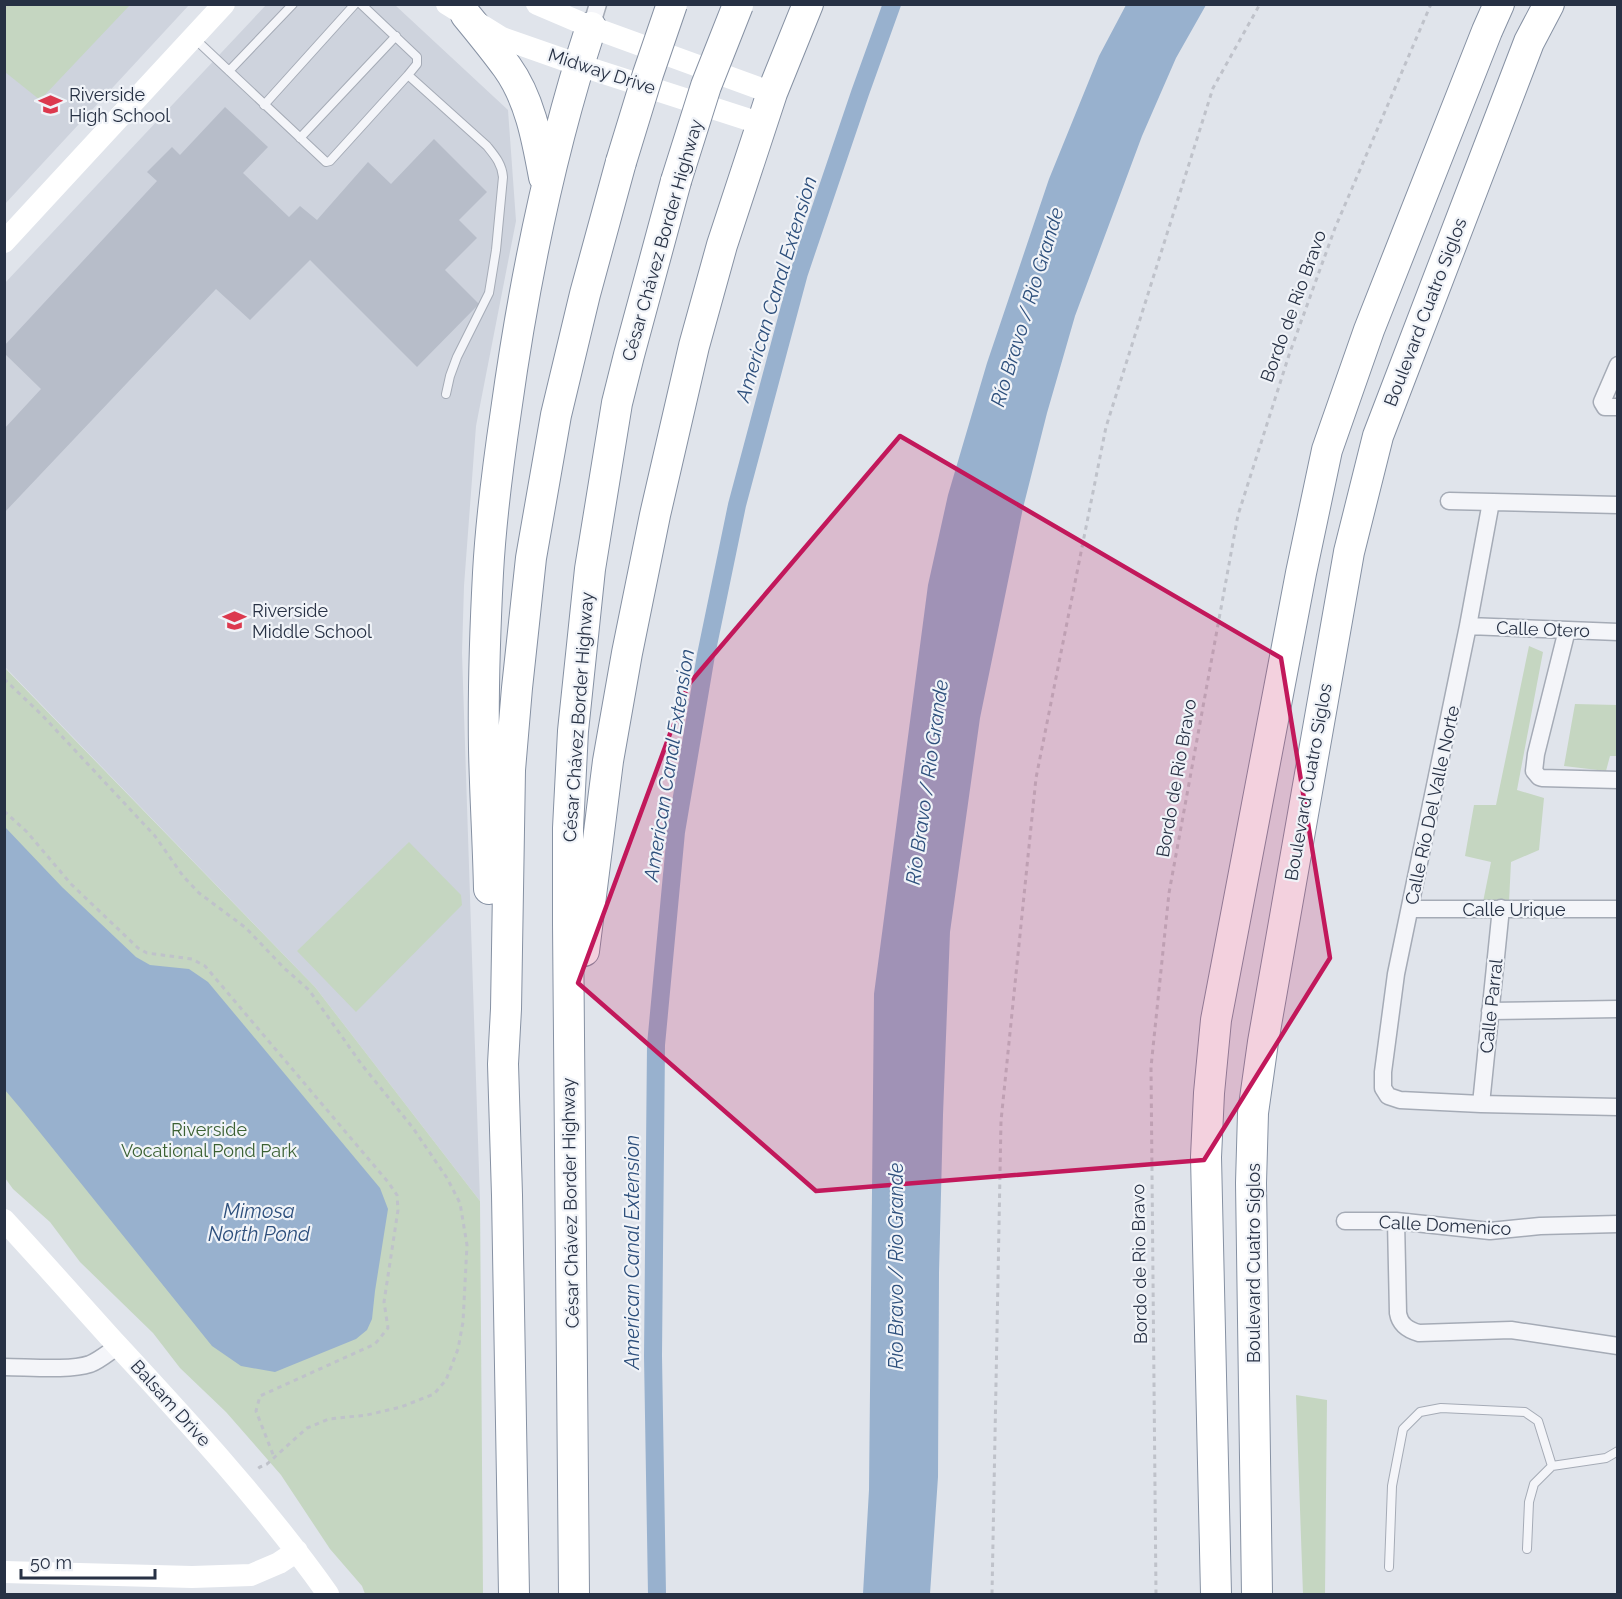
<svg xmlns="http://www.w3.org/2000/svg" width="1622" height="1599" font-family="Raleway,sans-serif">
<style>
.built{fill:#ced3dd}
.green{fill:#c5d6c1}
.water{fill:#98b1ce}
.lines{fill:none;stroke-linecap:round;stroke-linejoin:round}
.canal{stroke:#98b1ce;stroke-width:18}
.building{fill:#b7bdc9}
.lane-casing{stroke:#a5abb6;stroke-width:10}
.street-casing{stroke:#a5abb6;stroke-width:19}
.highway-casing{stroke:#8691a3;stroke-width:32}
.path{stroke:#bfc2ca;stroke-width:3;stroke-dasharray:4.5 4.5;stroke-linecap:butt}
.lane{stroke:#f4f5f9;stroke-width:8}
.street{stroke:#f4f5f9;stroke-width:16}
.secondary{stroke:#fff;stroke-width:22}
.highway{stroke:#fff;stroke-width:30}
.highway-bridge-casing{stroke:#8691a3;stroke-width:32;stroke-linecap:butt}
.highway-bridge{stroke:#fff;stroke-width:30}
.marked{fill:#c2185b;fill-opacity:0.2;stroke:#c2185b;stroke-width:4.5;stroke-linejoin:round}
.labels{text-anchor:middle;dominant-baseline:central;stroke-width:4.5;stroke-linejoin:round;paint-order:stroke}
.street-label{font-size:18px;fill:#273144;stroke:#f0f3f8}
.poi-label{font-size:18px;fill:#273144;stroke:#f0f3f8;text-anchor:start}
.park-label{font-size:18px;fill:#3b6133;stroke:#f0f3f8}
.water-label{font-size:20px;font-style:italic;fill:#2d4f7c;stroke:#f0f3f8}
</style>
<rect width="100%" height="100%" fill="#e0e4eb"/>
<path class="built" d="M5 5H189L5 204Z
M266 5H395L508 110 516 221 476 426 464 586 462 653 480 1201 315 987 5 667 4 284Z"/>
<path class="green" d="M4 5 5 4 130 5 40 100 5 72Z
M1529 646 1543 652 1517 790 1544 798 1539 850 1511 862 1509 902H1483L1491 862 1465 856 1474 805H1496Z
M4 667 315 987 480 1201 483 1594H365L362 1586 330 1549 281 1475 226 1412 180 1368 153 1333 80 1262 50 1222 13 1189 5 1178Z
M1575 704 1617 705V756H1610L1606 771 1564 766Z
M409 842 461 895 462 905 356 1012 297 951Z
M1296 1395 1327 1400 1325 1594H1303Z"/>
<path class="water" d="M1126 5H1206L1176 58 1142 136 1075 316 1047 413 1023 508 980 718 950 932 943 1115 939 1273 938 1477 930 1594H863L869 1490 874 994 928 585 948 495 987 363 1049 179 1099 56Z
M5 827 62 887 136 957 150 965 189 969 208 982 380 1188 388 1209 375 1291 372 1319 367 1330 356 1339 275 1372 241 1366 212 1346 21 1109 5 1090Z"/>
<g class="lines">
<path class="canal" d="M657 1594 653 1356 656 1045 676 832 706 655 737 505 799 273 860 93 892 4"/>
</g>
<path class="building" d="M225 107 268 147 243 173 289 217 300 206 317 220 368 162 391 184 434 139 487 192 459 220 477 238 445 270 479 304 417 367 310 260 250 320 216 289 4 513V429L41 389 4 353V346L157 181 147 172 172 147 180 155Z"/>
<g class="lines">
<defs>
<path id="lane" d="M361 4 417 57V64L408 75
M194 38 326 162 330 161 408 75 487 146C495 156 502 164 503 177L496 250 489 293 457 357 450 376 446 394
M229 71 293 4
M264 105 355 4
M300 138 396 36
M1527 1549 1529 1502 1534 1484 1552 1466 1606 1458 1618 1451
M1389 1567 1392 1486 1403 1429 1420 1412 1441 1408 1525 1412 1538 1421 1552 1466"/>
<path id="street" d="M591 27 598 4
M1618 365 1602 402 1605 407H1618
M1449 501 1618 505
M1491 502 1468 626 1396 974 1383 1072V1088L1388 1096 1400 1100 1481 1104 1618 1107
M1468 626 1618 632
M1567 630 1536 754 1534 771 1539 777 1542 778 1618 780
M1410 909H1618
M1490 1011 1618 1009
M1481 1104 1501 908
M1345 1221H1396L1490 1231 1540 1226 1618 1224
M1396 1221 1398 1313C1400 1325 1408 1330 1419 1333L1511 1330 1618 1346
M4 1367C28 1367 69 1371 90 1364 100 1360 109 1352 118 1346"/>
<path id="highway" d="M466 15C480 32 494 49 507 67 530 99 537 139 544 177
M489 889C488 843 485 796 484 749 483 690 485 631 488 573 491 518 498 465 506 411 524 281 550 152 591 27
M584 951 608 761 627 653 655 515 694 346 722 245 772 93 808 4
M514 1594 507 1195 503 1064 506 1009 510 770 517 688 531 558 556 415 585 294 621 162
M574 1594 568 924V828L573 731 590 569 617 403 629 355 676 181
M1216 1594 1206 1157 1209 1093 1216 1020 1301 573 1327 450 1369 330 1487 31 1499 4
M1257 1594 1251 1183 1253 1113 1263 1042 1349 552 1378 436 1529 42 1549 4"/>
</defs>
<use href="#lane" class="lane-casing"/>
<use href="#street" class="street-casing"/>
<use href="#highway" class="highway-casing"/>
<path class="path" d="M4 679 42 715 155 836 183 876 199 893 246 928 284 968 309 990 362 1065 413 1128 447 1178 460 1203 467 1245 463 1322 458 1349 446 1380 434 1394 401 1407 367 1415 329 1419 307 1428 267 1464 260 1467 256 1470
M4 811 27 832 71 884 138 948 147 953 192 959 205 966 388 1182 397 1195 398 1210 384 1302 388 1328 375 1344 260 1396 256 1411 274 1457
M992 1594 1001 1121 1036 778 1106 427 1213 88 1260 4
M1156 1594 1151 1067 1169 893 1238 515 1289 355 1335 228 1431 4"/>
<use href="#lane" class="lane"/>
<use href="#street" class="street"/>
<path class="secondary" d="M447 4 502 38 579 65 762 124
M537 4 591 27 772 93
M4 242 224 4
M4 1220C42 1261 79 1303 117 1345 191 1425 265 1505 328 1594
M4 1572 192 1577 251 1575 279 1563 297 1551"/>
<use href="#highway" class="highway"/>
<defs>
<path id="highway-bridge" d="M621 162 648 74 672 4
M676 181 706 86 738 5"/>
</defs>
<use href="#highway-bridge" class="highway-bridge-casing"/>
<use href="#highway-bridge" class="highway-bridge"/>
</g>
<path class="marked" d="M900 436 1281 658 1330 958 1204 1160 816 1191 578 983 688 685Z"/>
<defs>
<symbol id="school-bare" viewBox="-9 -9 18 18"><path d="M0-5L7-2L0 1L-7-2ZM-4 1L0 2.5L4 1V4Q0 6-4 4Z" fill="#dc394e" stroke="#f0f3f8" stroke-width="2.5" paint-order="stroke"/></symbol>
</defs>
<g fill-rule="evenodd">
<use href="#school-bare" x="34" y="88" width="33" height="33"/>
<use href="#school-bare" x="218" y="604" width="33" height="33"/>
</g>
<g class="labels">
<g class="street-label">
<text transform="translate(602 71) rotate(18)">Midway Drive</text>
<text transform="translate(662 240) rotate(-74)">César Chávez Border Highway</text>
<text transform="translate(1293 306) rotate(-70)">Bordo de Rio Bravo</text>
<text transform="translate(1425 312) rotate(-69)">Boulevard Cuatro Siglos</text>
<text transform="translate(1543 629) rotate(2)">Calle Otero</text>
<text transform="translate(578 717) rotate(-86)">César Chávez Border Highway</text>
<text transform="translate(1176 778) rotate(-80)">Bordo de Rio Bravo</text>
<text transform="translate(1308 782) rotate(-80)">Boulevard Cuatro Siglos</text>
<text transform="translate(1432 805) rotate(-78)">Calle Río Del Valle Norte</text>
<text x="1514" y="909">Calle Urique</text>
<text transform="translate(1491 1006) rotate(-84)">Calle Parral</text>
<text transform="translate(570 1203) rotate(-91)">César Chávez Border Highway</text>
<text transform="translate(1445 1225) rotate(3)">Calle Domenico</text>
<text transform="translate(1253 1263) rotate(-90)">Boulevard Cuatro Siglos</text>
<text transform="translate(1139 1264) rotate(-91)">Bordo de Rio Bravo</text>
<text transform="translate(171 1403) rotate(48)">Balsam Drive</text>
</g>
<g class="poi-label">
<text x="69" y="94">Riverside<tspan x="69" dy="21">High School</tspan></text>
<text x="252" y="610">Riverside<tspan x="252" dy="21">Middle School</tspan></text>
</g>
<g class="park-label">
<text x="209" y="1129">Riverside<tspan x="209" dy="21">Vocational Pond Park</tspan></text>
</g>
<g class="water-label">
<text transform="translate(776 289) rotate(-73)">American Canal Extension</text>
<text transform="translate(1027 307) rotate(-73)">Río Bravo / Rio Grande</text>
<text transform="translate(669 765) rotate(-81)">American Canal Extension</text>
<text transform="translate(927 782) rotate(-82)">Río Bravo / Rio Grande</text>
<text x="259" y="1211">Mimosa<tspan x="259" dy="23">North Pond</tspan></text>
<text transform="translate(632 1252) rotate(-90)">American Canal Extension</text>
<text transform="translate(896 1266) rotate(-90)">Río Bravo / Rio Grande</text>
</g>
</g>
<rect width="1622" height="1599" fill="none" stroke="#273144" stroke-width="12"/>
<path d="M21 1569v9h134v-9" fill="none" stroke="#273144" stroke-width="3"/>
<text x="30" y="1569" font-size="18" fill="#273144" stroke="#f0f3f8" stroke-width="4.5" paint-order="stroke">50 m</text>
</svg>
